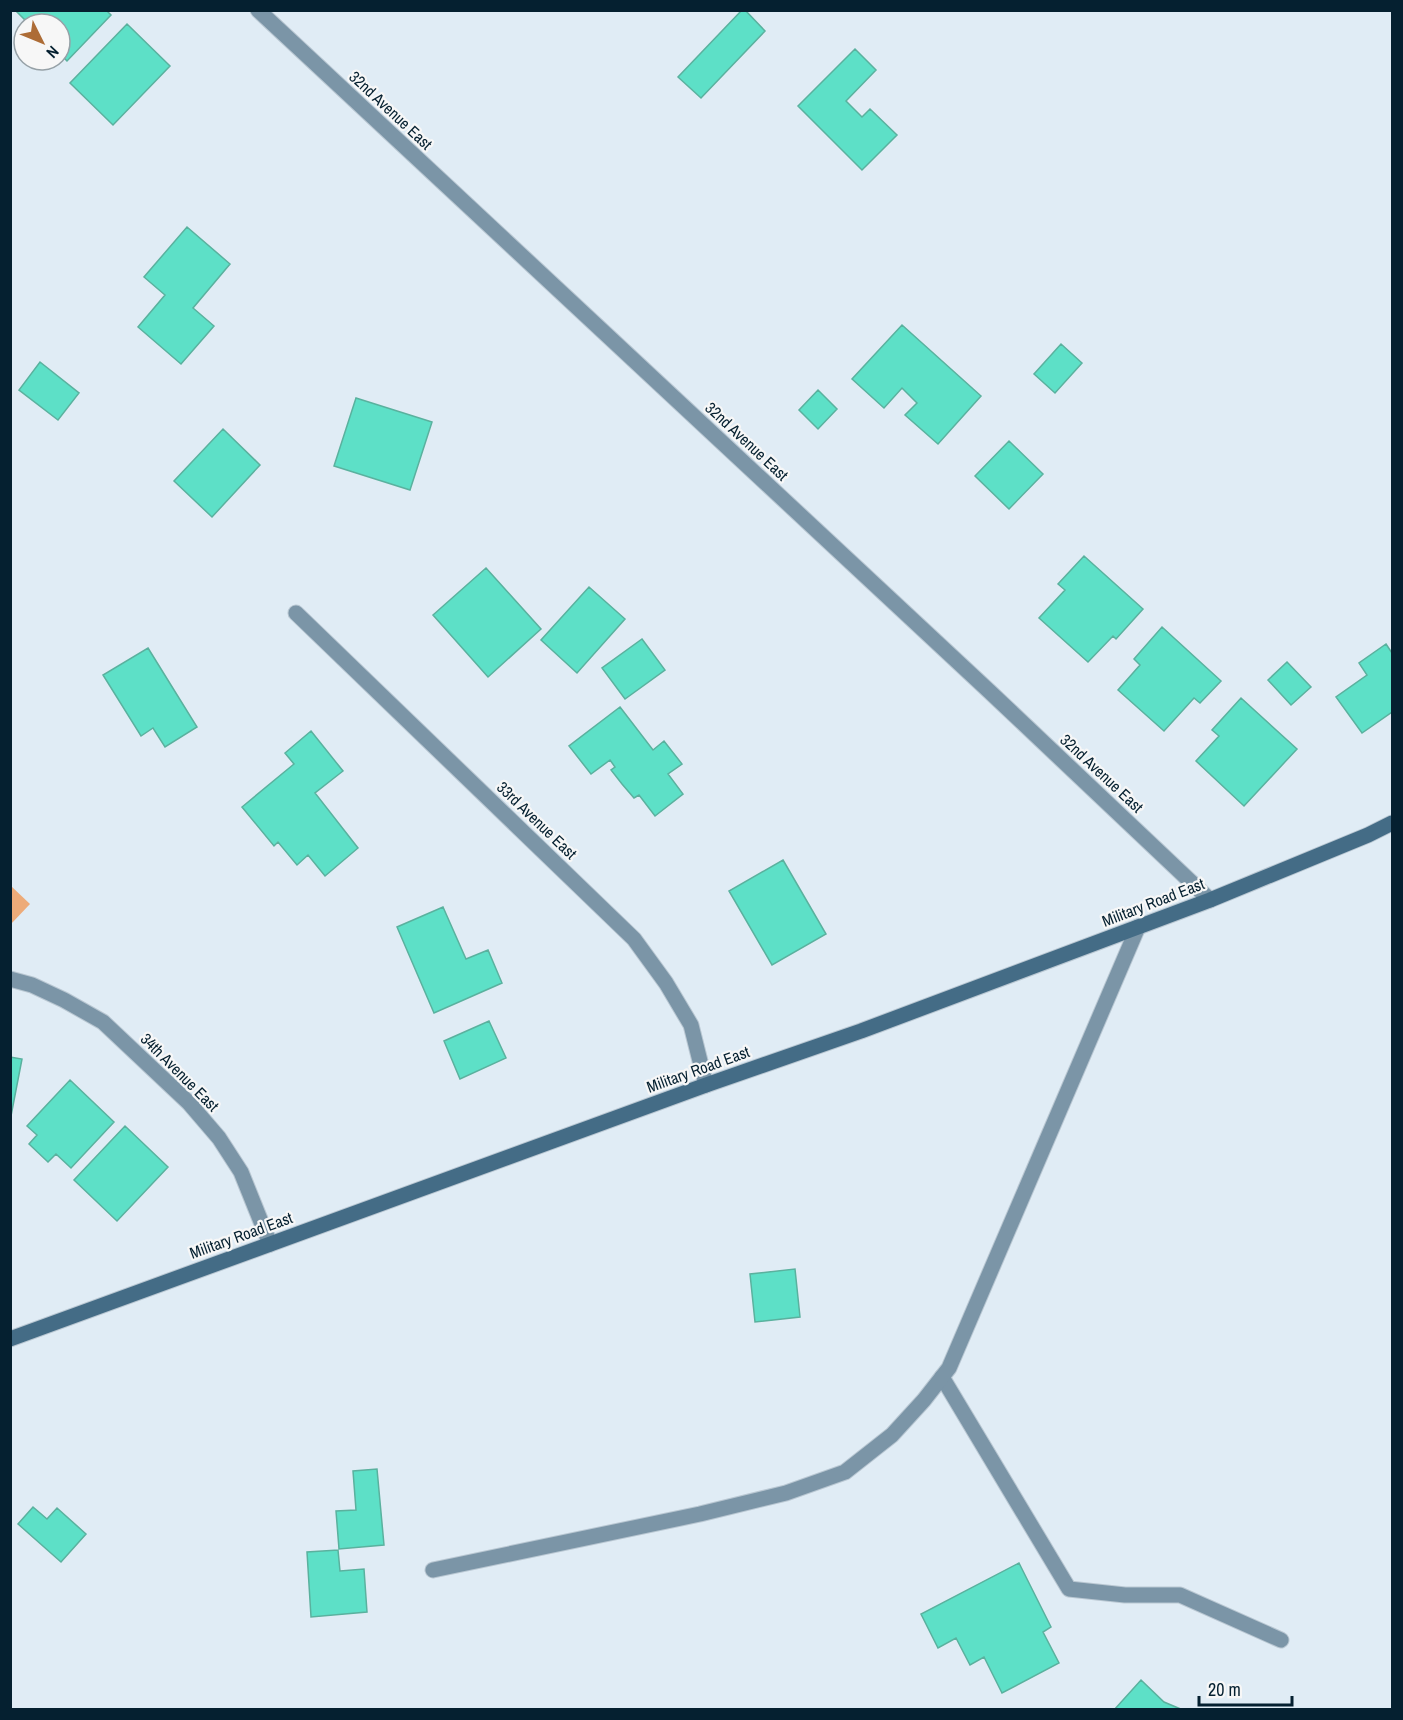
<svg xmlns="http://www.w3.org/2000/svg" width="1403" height="1720" font-family="'Archivo Narrow',sans-serif">
<style>
.green{fill:#edab79}
.building{fill:#5de0c7;stroke:#5ab19e;stroke-width:1.5}
.lines{fill:none;stroke-linecap:round;stroke-linejoin:round}
.lane-casing{stroke:#b9c7d2;stroke-width:17}
.street-casing{stroke:#b9c7d2;stroke-width:17}
.secondary-casing{stroke:#b9c7d2;stroke-width:17}
.lane{stroke:#7b95a7;stroke-width:15}
.street{stroke:#7b95a7;stroke-width:15}
.secondary{stroke:#446c86;stroke-width:15}
.labels{text-anchor:middle;dominant-baseline:central;stroke-width:4.5;stroke-linejoin:round;paint-order:stroke}
.street-label{font-size:16px;fill:#052030;stroke:#f7f7f7}
</style>
<rect width="100%" height="100%" fill="#e0ecf5"/>
<path class="green" d="M11 886 30 904 11 924H10Z"/>
<path class="building" d="M15 10H106L111 15 67 61 60 54V24H29Z
M742 10H745L765 31 701 98 678 77Z
M127 24 170 66 113 125 70 83Z
M855 49 876 70 846 101 862 117 870 109 897 135 862 170 798 106Z
M187 227 230 264 193 308 214 326 181 364 138 327 165 295 144 277Z
M902 325 981 396 938 444 905 415 917 403 902 388 884 408 852 379Z
M1061 344 1082 363 1055 393 1034 374Z
M40 362 79 393 58 420 19 390Z
M818 390 837 409 818 429 799 410Z
M356 398 432 422 410 490 334 466Z
M223 429 260 465 212 517 174 481Z
M1009 441 1043 474 1009 509 975 476Z
M1084 556 1143 609 1116 639 1113 636 1088 662 1039 618 1065 590 1058 584Z
M486 568 541 629 488 677 433 615Z
M589 587 625 619 577 673 541 640Z
M1162 627 1221 681 1200 703 1194 698 1164 731 1118 690 1140 665 1134 659Z
M642 639 665 670 625 699 602 668Z
M1386 644 1392 653V712L1362 733 1336 697 1367 675 1359 663Z
M148 648 197 727 165 747 153 728 141 736 103 675Z
M1287 662 1311 687 1291 705 1268 680Z
M1241 698 1297 749 1244 806 1196 761 1219 736 1212 730Z
M620 707 653 750 664 741 682 764 668 774 683 794 655 816 639 795 634 798 622 784 611 770 615 767 610 760 591 774 569 746Z
M311 731 343 771 315 793 358 848 325 876 308 855 297 865 278 842 274 846 242 807 294 764 285 753Z
M783 860 826 934 772 965 729 891Z
M443 907 466 959 488 950 502 983 434 1013 397 927Z
M489 1021 506 1058 460 1079 444 1041Z
M10 1057 22 1059 11 1116H10Z
M70 1080 114 1122 71 1168 56 1154 48 1162 29 1144 37 1135 27 1126Z
M125 1126 168 1167 117 1221 74 1180Z
M795 1269 800 1317 755 1322 750 1274Z
M377 1469 384 1545 339 1549 336 1511 356 1510 353 1471Z
M33 1507 47 1519 57 1508 86 1534 61 1562 18 1524Z
M338 1550 340 1571 364 1569 367 1612 311 1617 307 1552Z
M1019 1563 1051 1627 1043 1632 1059 1663 1002 1693 984 1657 970 1665 956 1638 938 1648 921 1614Z
M1141 1680 1164 1702 1183 1710H1114Z"/>
<g class="lines">
<defs>
<path id="lane" d="M942 1377 1069 1589 1125 1595H1180L1281 1640"/>
<path id="street" d="M258 10 989 691 1210 900
M296 613 634 939 666 983 691 1025 706 1085
M10 979 32 985 64 1000 103 1022 189 1103 219 1138 241 1172 270 1244
M433 1570 700 1514 786 1493 845 1472 892 1435 924 1400 949 1368 1138 927"/>
<path id="secondary" d="M10 1339 706 1085 861 1031 1210 900 1368 835 1392 823"/>
</defs>
<use href="#lane" class="lane-casing"/>
<use href="#street" class="street-casing"/>
<use href="#secondary" class="secondary-casing"/>
<use href="#lane" class="lane"/>
<use href="#street" class="street"/>
<use href="#secondary" class="secondary"/>
</g>
<g class="labels">
<g class="street-label">
<text transform="translate(391 110) rotate(43)">32nd Avenue East</text>
<text transform="translate(747 441) rotate(43)">32nd Avenue East</text>
<text transform="translate(1102 773) rotate(43)">32nd Avenue East</text>
<text transform="translate(537 820) rotate(44)">33rd Avenue East</text>
<text transform="translate(1153 902) rotate(-21)">Military Road East</text>
<text transform="translate(698 1069) rotate(-20)">Military Road East</text>
<text transform="translate(180 1072) rotate(45)">34th Avenue East</text>
<text transform="translate(241 1235) rotate(-20)">Military Road East</text>
</g>
</g>
<rect width="1403" height="1720" fill="none" stroke="#052030" stroke-width="24"/>
<g transform="translate(42 42) rotate(133)"><circle r="28" fill="#f7f7f7" stroke="#96a1a7" stroke-width="1.5"/>
<path d="M0-4.5L10 22L0 15L-10 22Z" fill="#ad6c36"/>
<text y="-9" font-size="16" font-weight="bold" text-anchor="middle" fill="#052030">N</text>
</g>
<path d="M1199 1696v9h93v-9" fill="none" stroke="#052030" stroke-width="3"/>
<text x="1208" y="1696" font-size="18" fill="#052030" stroke="#f7f7f7" stroke-width="4.5" paint-order="stroke">20 m</text>
</svg>
